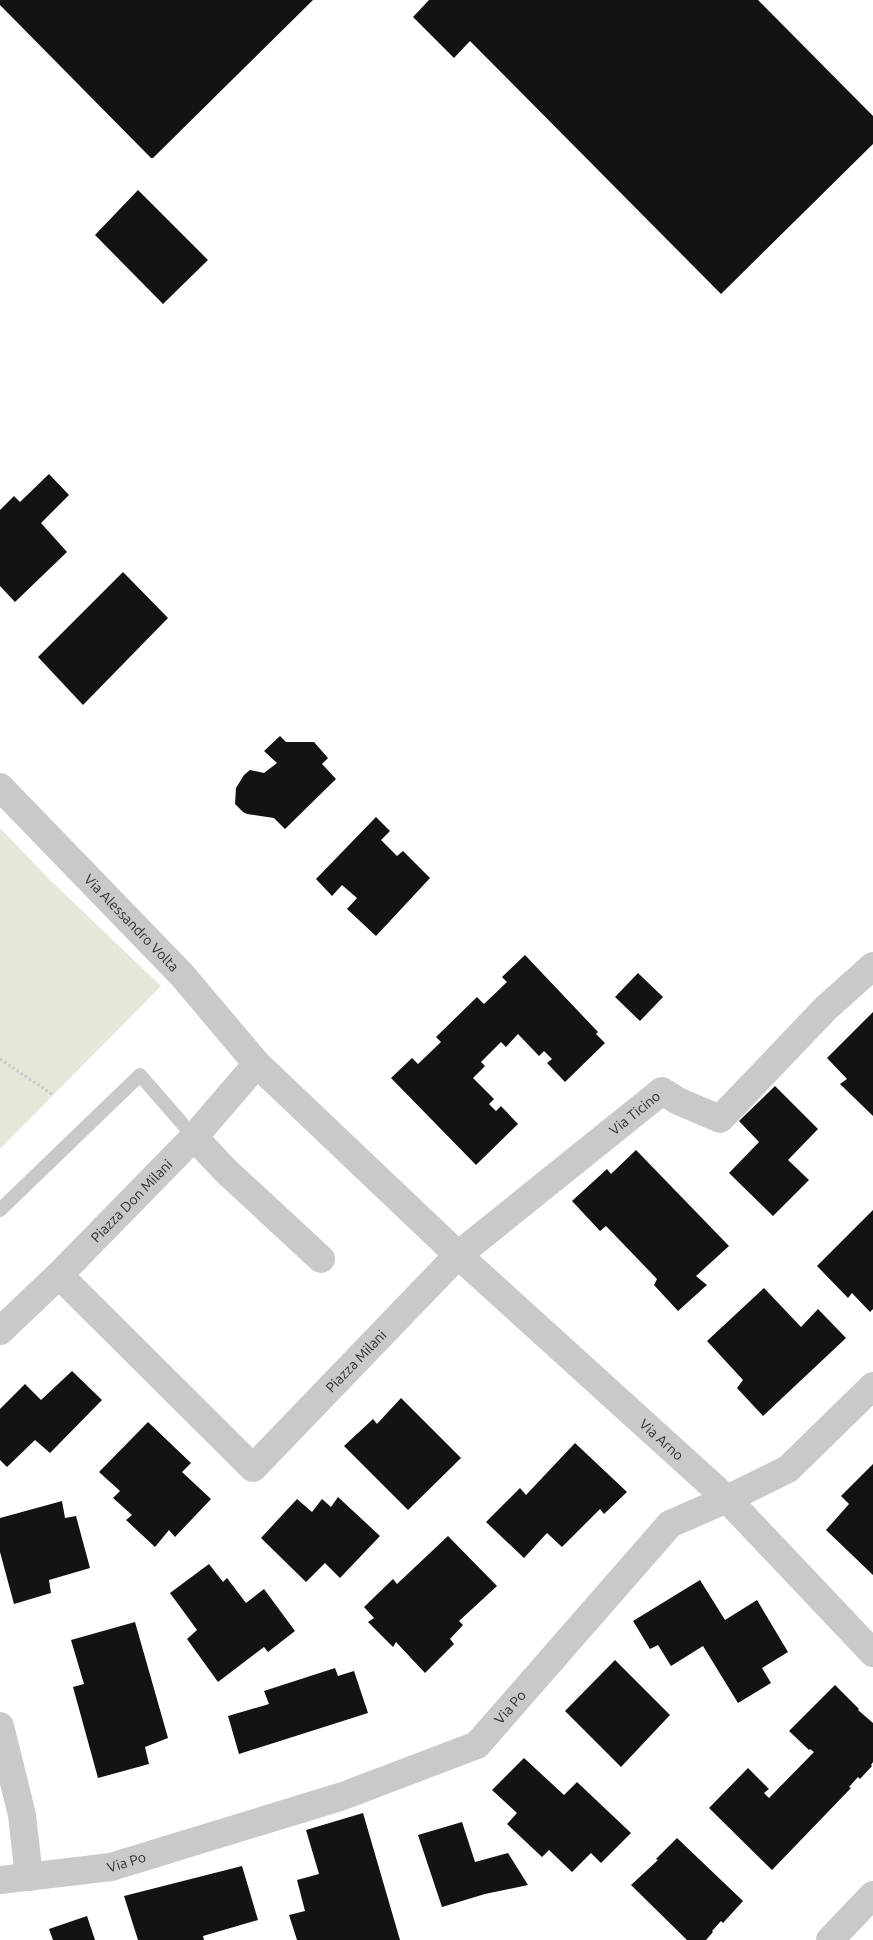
<svg xmlns="http://www.w3.org/2000/svg" width="873" height="1940" font-family="Ubuntu,sans-serif">
<style>
.green{fill:#e3e9d9}
.building{fill:#131313}
.lines{fill:none;stroke-linecap:round;stroke-linejoin:round}
.path{stroke:#c9c9c9;stroke-width:3;stroke-dasharray:2.5 2.5;stroke-linecap:butt}
.service{stroke:#c9c9c9;stroke-width:14}
.minor{stroke:#c9c9c9;stroke-width:28}
.labels{text-anchor:middle;dominant-baseline:central;stroke-width:5;stroke-linejoin:round;paint-order:stroke}
.street-label{font-size:14px;fill:#2c2c2c;stroke:#fff}
</style>
<rect width="100%" height="100%" fill="#fff"/>
<path class="green" d="M0 828 50 880 161 986 0 1149Z"/>
<path class="building" d="M0 0H313L153 158H151L0 5Z
M429 0H758L873 116V144L721 294 470 41 454 58 413 17Z
M138 190 208 260 163 304 95 235Z
M49 474 69 495 41 523 67 552 15 602 0 586V510L14 496 20 502Z
M123 572 168 618 83 705 38 657Z
M280 736 286 742H314L328 758 322 764 336 779 285 829 274 818 247 814 243 812 235 804 236 788 244 775 250 770 264 773 277 763 264 751Z
M376 817 390 831 381 840 397 856 403 851 430 878 376 936 347 909 357 898 342 885 332 896 316 879Z
M525 955 598 1032 596 1034 605 1043 565 1082 547 1063 552 1059 544 1051 539 1056 518 1034 506 1047 501 1042 481 1062 485 1066 473 1078 494 1099 489 1104 496 1111 501 1106 518 1124 476 1165 391 1078 412 1058 418 1064 441 1042 436 1037 477 997 484 1004 507 982 502 977Z
M638 973 663 997 640 1021 615 997Z
M873 1012V1116L840 1084 847 1079 827 1058Z
M775 1086 818 1129 788 1160 809 1180 773 1216 729 1173 759 1142 739 1121Z
M636 1150 729 1246 696 1276 707 1285 678 1311 654 1285 657 1279 606 1226 600 1231 572 1201 607 1169 611 1174Z
M873 1210V1309L870 1312 852 1293 848 1298 817 1266Z
M764 1288 801 1327 818 1309 846 1338 763 1416 737 1388 743 1380 707 1341Z
M72 1371 102 1400 50 1453 35 1440 7 1467 0 1460V1409L25 1384 41 1400Z
M401 1398 461 1458 408 1510 344 1446 373 1419 377 1424Z
M148 1422 191 1463 182 1472 211 1499 175 1537 169 1530 155 1547 126 1520 132 1515 113 1498 120 1491 99 1472Z
M575 1443 627 1492 604 1514 600 1509 562 1547 547 1533 524 1558 486 1522 520 1488 526 1495Z
M873 1464V1575L826 1530 849 1504 841 1496Z
M338 1497 380 1536 340 1578 325 1563 306 1582 261 1538 297 1499 312 1512 322 1499 331 1507Z
M62 1501 65 1518 76 1516 90 1568 49 1580 51 1593 14 1604 0 1552V1518Z
M448 1536 497 1586 459 1621 463 1625 450 1639 454 1644 425 1673 396 1642 393 1647 368 1622 374 1618 364 1607 393 1579 397 1584Z
M209 1564 223 1582 227 1578 246 1603 264 1589 295 1631 268 1652 264 1647 218 1682 187 1639 197 1630 170 1593Z
M700 1580 725 1620 757 1600 788 1652 762 1668 771 1683 738 1703 703 1646 671 1666 658 1645 650 1649 633 1621Z
M135 1622 168 1738 145 1747 149 1764 98 1778 73 1687 84 1684 71 1640Z
M615 1660 670 1715 621 1767 565 1711Z
M335 1668 338 1676 354 1671 368 1713 239 1754 228 1716 269 1704 264 1691Z
M835 1685 859 1709 858 1710 873 1723V1762L871 1765 872 1766 860 1779 858 1777 849 1787 851 1788 772 1870 709 1808 748 1768 769 1789 764 1793 769 1798 814 1752 810 1749 809 1750 789 1731Z
M524 1758 564 1795 577 1782 631 1833 601 1863 591 1853 572 1872 549 1850 542 1857 507 1824 517 1813 492 1790Z
M363 1813 400 1940H297L289 1915 305 1911 297 1880 319 1874 306 1830Z
M462 1822 475 1862 508 1853 528 1885 485 1894 442 1907 418 1835Z
M677 1838 743 1901 723 1923 721 1921 712 1931 713 1932 706 1940H687L631 1885 658 1860 656 1859Z
M242 1866 258 1920 203 1936 204 1940H138L124 1896Z
M87 1916 95 1940H53L49 1929Z"/>
<g class="lines">
<path class="path" d="M0 1059 53 1095"/>
<path class="service" d="M0 1210 140 1075 194 1137"/>
<g class="minor">
<path id="s1" d="M0 787 182 975 257 1064 458 1255 727 1499 788 1469 873 1386"/>
<path d="M194 1137 226 1171 321 1259"/>
<path id="s2" d="M59 1275 253 1468 458 1255 662 1091 678 1101 720 1119 825 1009 873 966"/>
<path id="s3" d="M0 1331 59 1275 194 1137 257 1064"/>
<path d="M0 1726 22 1815 29 1877"/>
<path id="s4" d="M0 1880 111 1867 343 1796 477 1745 670 1524 727 1499 873 1653"/>
<path d="M830 1940 873 1895"/>
</g>
</g>
<g class="labels">
<g class="street-label">
<text stroke="none"><textPath href="#s1" startOffset="189">Via Alessandro Volta</textPath></text>
<text stroke="none"><textPath href="#s2" startOffset="796">Via Ticino</textPath></text>
<text stroke="none"><textPath href="#s3" startOffset="185">Piazza Don Milani</textPath></text>
<text stroke="none"><textPath href="#s2" startOffset="422">Piazza Milani</textPath></text>
<text stroke="none"><textPath href="#s1" startOffset="930">Via Arno</textPath></text>
<text stroke="none"><textPath href="#s4" startOffset="548">Via Po</textPath></text>
<text stroke="none"><textPath href="#s4" startOffset="128">Via Po</textPath></text>
</g>
</g>
</svg>
